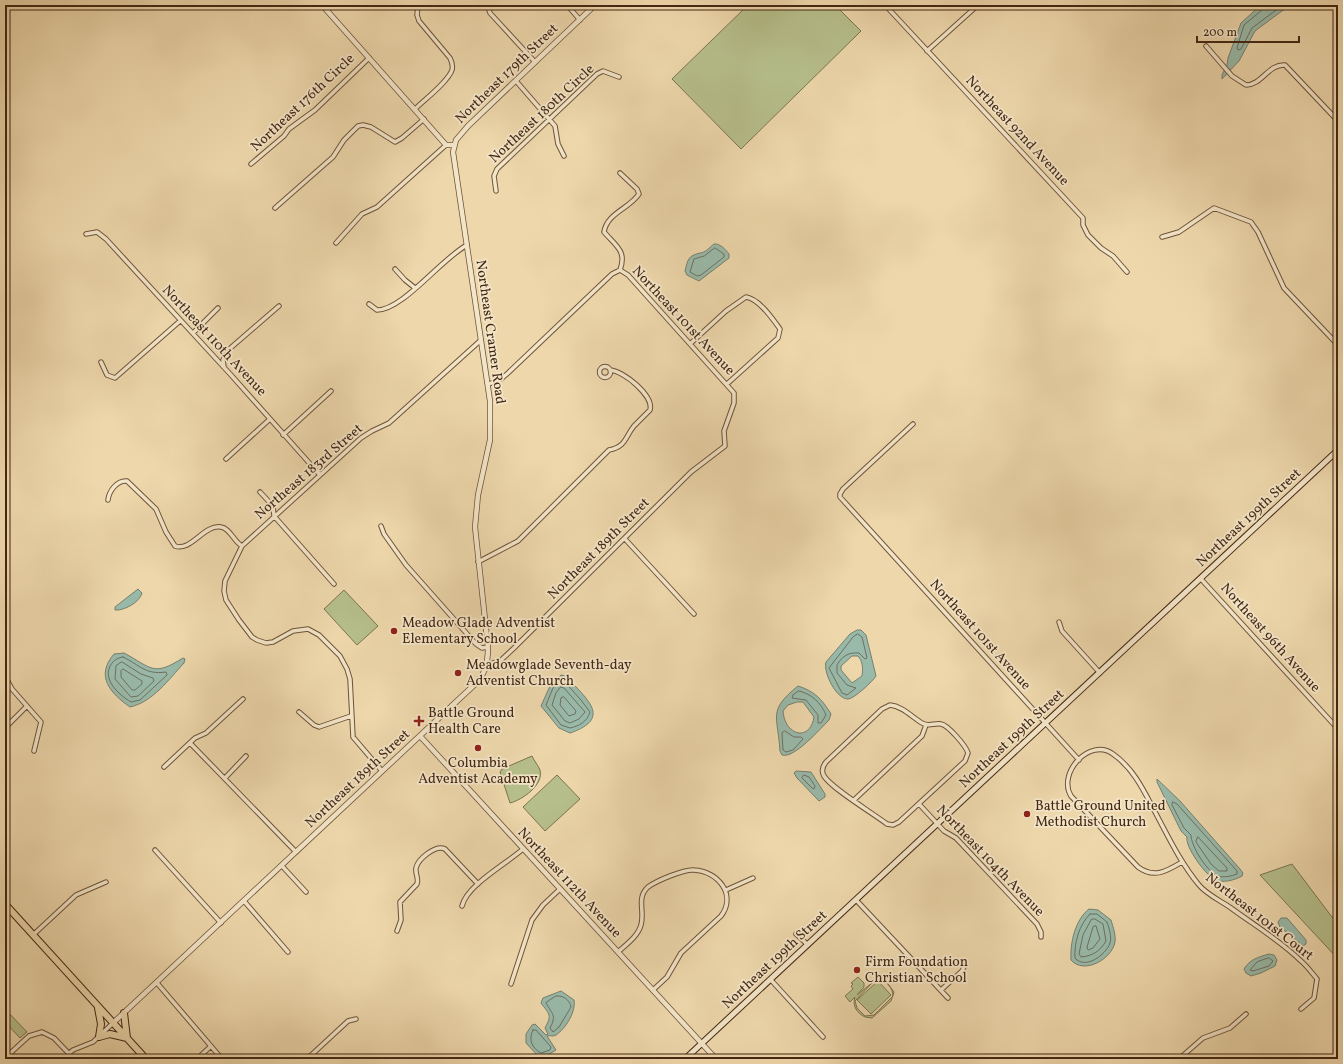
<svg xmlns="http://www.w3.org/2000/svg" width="1343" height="1064" font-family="Vollkorn,serif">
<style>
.green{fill:#b6bf8b;stroke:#7d7350;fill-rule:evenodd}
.water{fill:#99baaa;stroke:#777f6e;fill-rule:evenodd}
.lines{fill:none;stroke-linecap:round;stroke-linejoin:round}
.shore{stroke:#6e705f;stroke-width:1}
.minor-casing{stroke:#6e533a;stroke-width:5.5}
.tertiary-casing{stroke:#6e533a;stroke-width:6}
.secondary-casing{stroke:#442714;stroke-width:7}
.trunk-casing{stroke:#442714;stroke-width:8}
.minor{stroke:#f3e5c8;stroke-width:3.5}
.tertiary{stroke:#f3e5c8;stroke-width:4.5}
.secondary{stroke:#f3e5c8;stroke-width:5}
.trunk{stroke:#edd7ab;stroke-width:6}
.poi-dot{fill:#8f2418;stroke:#f3e5c8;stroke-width:1.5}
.labels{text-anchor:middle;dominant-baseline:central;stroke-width:3.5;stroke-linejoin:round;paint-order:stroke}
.street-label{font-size:14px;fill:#442714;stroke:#f3e5c8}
.poi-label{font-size:14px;fill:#442714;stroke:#f3e5c8;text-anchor:start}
</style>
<rect width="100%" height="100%" fill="#edd7ab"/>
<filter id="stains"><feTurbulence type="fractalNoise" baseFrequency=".005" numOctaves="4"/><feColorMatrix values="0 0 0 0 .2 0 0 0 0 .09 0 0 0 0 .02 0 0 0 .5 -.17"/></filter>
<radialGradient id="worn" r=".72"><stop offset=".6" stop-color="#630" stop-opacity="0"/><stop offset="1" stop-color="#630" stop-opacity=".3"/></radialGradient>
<path class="green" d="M748 5H835L861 31 741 149 672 79Z
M344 590 378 626 357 645 324 609Z
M532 756C534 761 538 765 540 770 544 785 522 800 510 803L500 772 502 769Z
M557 775 580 799 545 831 523 807Z
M1292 864 1338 925V959L1260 875Z
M858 977 864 983V987L857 995 878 978 885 980 894 992 891 1001 872 1018 865 1017C857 1013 852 1006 855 997L850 1002 845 996 853 989 851 986 853 984 851 983ZM878 979C886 980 893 988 893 996L874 1015 865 1016 857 1008 855 1001 874 981Z
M878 981 891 995 871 1014 857 1000Z
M5 1009 27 1032 20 1038 5 1022Z"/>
<path class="water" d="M1261 5H1290L1255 31 1239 61 1222 79V75L1227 65 1228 58 1241 23Z
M714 244C720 243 726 250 729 254V258L699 281 687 275 685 271C688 259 688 256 700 253 705 253 710 247 714 244Z
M138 589 142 593C140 602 124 611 115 610V607Z
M857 630H861L866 635 876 676C873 681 854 699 848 699 836 699 823 672 826 662L850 634ZM852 656H858C863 662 863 668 862 676L852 683 841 670V666Z
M124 653C152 668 153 677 183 658L185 659 184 663C169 679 153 702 130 707 110 693 95 676 114 654Z
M561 675 566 676C585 698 614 718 570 733L559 728 541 706 550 686Z
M798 686C814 691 822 699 831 714L829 720C820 729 794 759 782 755L780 751C778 716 767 711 798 686ZM797 702H803L814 717C810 742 785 736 783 711L788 705Z
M796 771 811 772 825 794V797L819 801 797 778 794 773Z
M1157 779 1180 801 1240 869 1243 873 1242 876C1235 880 1222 884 1214 879 1205 874 1185 847 1187 837L1181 831 1157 782Z
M1089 909 1098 910 1111 920C1113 927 1116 935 1115 942 1112 959 1084 975 1071 960 1070 943 1075 920 1089 909Z
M1281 918H1287L1306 940V944L1303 946 1280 927 1278 922Z
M1269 954 1274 955 1277 960 1275 966 1261 973 1251 976 1246 973 1244 969C1250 959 1259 957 1269 954Z
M561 991 574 1000C576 1012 566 1028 556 1035 553 1037 550 1035 547 1036L556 1050 546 1056 539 1057 526 1043V1034L532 1025 535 1024 546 1035 548 1034 545 1028C552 1015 550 1015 541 1003L543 998Z"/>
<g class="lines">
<path class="shore" d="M1264 5 1262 10 1244 25 1237 48 1238 50 1241 49 1252 28 1283 5
M715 248 724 254V257L701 275 697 276 690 272 694 259 704 256Z
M858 634 862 637 867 658 865 659 859 653C849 652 842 656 837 665V673L847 685 856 688 847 695 842 693 829 668 853 637Z
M123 657C140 665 145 675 166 672L167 675 140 700 131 702C124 698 113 689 110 681 105 670 112 658 123 657Z
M122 662 141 674 153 678 154 681 138 696 131 697 115 679 116 666Z
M123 669 142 681V684L135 690H132L121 677V671Z
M563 680 581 700 590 712C587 722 579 726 570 728L561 725 546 705 553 688Z
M561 687 564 688 585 712 579 719 570 723 565 721 552 705 556 693Z
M799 691C812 694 821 703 826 715L821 723H818V715L806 700 792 698 793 695Z
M564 697 576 711 575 714 569 716 560 705 561 698Z
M785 731 794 737H801L803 739 793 750 786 752 783 750 782 733Z
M804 775 809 777 815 786 814 789 812 788 802 778Z
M1173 802 1177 804 1237 871V874C1232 876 1223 878 1218 876 1207 872 1191 846 1191 835L1184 828 1172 805Z
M1198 837 1227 868V871H1219L1211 864 1196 842Z
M1090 914H1097L1107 922C1109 928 1112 937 1110 943 1106 955 1085 970 1075 958 1074 943 1079 925 1090 914Z
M1092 919H1095L1103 924 1106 941C1100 951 1093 956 1081 957L1079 954 1083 935Z
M1096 926 1100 939 1093 948 1088 950 1087 947 1093 927Z
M1269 958 1273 961 1269 966 1253 971 1250 970 1257 962Z
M556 996C563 995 570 1000 571 1007L559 1027 553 1032 550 1028C557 1015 552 1014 546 1003Z
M533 1030H536L551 1047 550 1050 541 1053C532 1048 528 1040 533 1030Z"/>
<defs>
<path id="minor" d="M567 5 580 20
M885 5 1083 218V225L1088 235 1101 248 1113 256 1127 272
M488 7 490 13 535 62
M1206 46 1232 76 1246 85C1262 85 1268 64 1285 65L1338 121
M927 51 978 5
M516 81 555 126 558 144 564 156
M415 109C424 100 448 82 452 70 453 66 452 62 450 58L419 21 417 15 418 5
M251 164 284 136 289 129 315 110 369 58
M620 173 637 189 639 194C629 209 607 213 604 232 616 246 627 251 620 270
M496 191 494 176 497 169 597 74 603 71 619 77
M275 208 333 157 344 140 358 126 363 125 371 127 395 142 402 138 424 119
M86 234 97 232 106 239 231 375 320 475
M1162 237 1179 232 1214 208 1251 222 1258 232 1284 288 1338 345
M336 243 362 214 377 207 446 145
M395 269 405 280 415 288
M369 304 377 310C403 310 441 259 467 245
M193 333 218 308
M691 343 726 311 746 297C759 299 772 318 780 329L778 338 727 384
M101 362 107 375 115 378 180 321
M599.5 372a5.5 5.5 0 1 1 11 0a5.5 5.5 0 1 1-11 0Z
M224 367 223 360 227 351 279 306
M489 384 501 379 508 373 612 274 620 270
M913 424 843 489 840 494V497L1079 760
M283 435 331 391
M226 459 270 419
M260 492 273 506 274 516 334 584
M108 500C109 491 117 480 127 481L156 509 166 532 175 546C191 552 204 524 221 527 230 528 234 542 242 546
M381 526 384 534 406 565 476 644 482 648 488 647
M625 539 694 614
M478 562 518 541 609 450C626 447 625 437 634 426 639 421 645 415 650 410 654 396 624 371 610 370
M1201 579 1338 729
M1059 622 1062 631 1100 673
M487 665 500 661 513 649 691 472 725 446 724 431 734 403V393L628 275 620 270
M5 676 12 689 41 722 34 751
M890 705C902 706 912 717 922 723 928 727 934 723 941 724 948 725 966 746 968 753L965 761 899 822 893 825 887 824C874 814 831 788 824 776 821 771 822 767 826 762L882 709Z
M299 712 314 725 319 727 351 716
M5 728 27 706
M190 743 296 852
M164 767 195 738 206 733 243 699
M382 771 353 737 350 679 347 669 340 656 319 635 308 629 293 631 273 642 266 643 257 640 252 637 239 620 226 600 224 591 225 581 242 546 361 438 372 431 389 423 481 340
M225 778 246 756
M854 800 922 736 926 725
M919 804 944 831 956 838 1037 924 1041 932V937
M155 850 221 923
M1182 862C1167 871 1154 879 1138 867L1071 796C1057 773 1090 737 1113 754 1133 768 1143 789 1154 810 1168 836 1180 862 1199 885 1206 894 1221 901 1231 908 1254 925 1281 941 1301 961 1307 966 1312 973 1317 979L1314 998 1301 1009
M282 866 306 892
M726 890 753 878
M244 901 288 952
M857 901 948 998
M462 906C467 885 506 864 523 849
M397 931 401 920 400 902 417 884C419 878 415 874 416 868 418 859 436 844 445 849L478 884
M796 934 808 945
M33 935 76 895 106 882
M618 952C627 944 638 936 641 925 645 911 636 898 648 887 656 881 684 869 694 870 718 871 737 895 721 916L681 953 667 977 653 990
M771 980 823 1037
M157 983 222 1059
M511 984 532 920 543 905 560 889
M941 990 962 971 964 967
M5 1058 29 1036 42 1032 54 1038 74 1059
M62 1059 73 1050 93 1042 113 1023
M197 1059 211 1046
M307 1059 348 1021 356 1019
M1179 1059 1203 1038 1230 1028 1246 1014"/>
<path id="tertiary" d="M322 5 446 145H454
M420 736 716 1059
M113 1023 472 687C485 676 488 664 488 647L475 527 478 495 490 440V401L453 152 456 140 468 126 595 5"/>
<path id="secondary" d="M685 1059 1338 450"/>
<path id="trunk" d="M5 904 146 1059
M98 1008 101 1024 99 1037
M124 1013 127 1038
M99 1037 110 1034 127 1038"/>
</defs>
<use href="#minor" class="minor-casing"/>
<use href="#tertiary" class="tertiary-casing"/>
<use href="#secondary" class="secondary-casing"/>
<use href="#trunk" class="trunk-casing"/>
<use href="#minor" class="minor"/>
<use href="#tertiary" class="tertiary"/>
<use href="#secondary" class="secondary"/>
<use href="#trunk" class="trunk"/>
</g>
<g class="poi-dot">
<circle cx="394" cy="631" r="4"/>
<circle cx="458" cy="673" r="4"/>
<path d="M417 715h4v4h4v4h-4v4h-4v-4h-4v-4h4z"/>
<circle cx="478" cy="748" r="4"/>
<circle cx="1027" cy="814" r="4"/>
<circle cx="857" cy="970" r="4"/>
</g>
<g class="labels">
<g class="street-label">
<text transform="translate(507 74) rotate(-44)">Northeast 179th Street</text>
<text transform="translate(303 103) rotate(-43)">Northeast 176th Circle</text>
<text transform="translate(542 114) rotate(-43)">Northeast 180th Circle</text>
<text transform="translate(1017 131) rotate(47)">Northeast 92nd Avenue</text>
<text transform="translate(683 321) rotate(47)">Northeast 101st Avenue</text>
<text transform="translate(490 332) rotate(82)">Northeast Cramer Road</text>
<text transform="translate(214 341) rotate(47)">Northeast 110th Avenue</text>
<text transform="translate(309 472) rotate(-41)">Northeast 183rd Street</text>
<text transform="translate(1249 518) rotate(-43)">Northeast 199th Street</text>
<text transform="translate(599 549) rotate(-45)">Northeast 189th Street</text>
<text transform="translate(980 635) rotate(48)">Northeast 101st Avenue</text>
<text transform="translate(1270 638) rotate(48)">Northeast 96th Avenue</text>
<text transform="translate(1012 739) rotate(-43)">Northeast 199th Street</text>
<text transform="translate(358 779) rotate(-43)">Northeast 189th Street</text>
<text transform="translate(990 861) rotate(46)">Northeast 104th Avenue</text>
<text transform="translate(569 883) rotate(47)">Northeast 112th Avenue</text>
<text transform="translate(1259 917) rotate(38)">Northeast 101st Court</text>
<text transform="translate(775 960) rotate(-43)">Northeast 199th Street</text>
</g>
<g class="poi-label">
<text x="402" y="623">Meadow Glade Adventist<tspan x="402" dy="16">Elementary School</tspan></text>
<text x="466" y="665">Meadowglade Seventh-day<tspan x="466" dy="16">Adventist Church</tspan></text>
<text x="428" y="713">Battle Ground<tspan x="428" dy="16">Health Care</tspan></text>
<text x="478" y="763" text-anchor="middle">Columbia<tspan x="478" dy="16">Adventist Academy</tspan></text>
<text x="1035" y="806">Battle Ground United<tspan x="1035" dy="16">Methodist Church</tspan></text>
<text x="865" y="962">Firm Foundation<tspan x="865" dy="16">Christian School</tspan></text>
</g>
</g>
<rect width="1343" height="1064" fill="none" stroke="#edd7ab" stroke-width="20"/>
<rect x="6" y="6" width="1331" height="1052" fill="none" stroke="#442714" stroke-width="2"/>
<rect x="10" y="10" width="1323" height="1044" fill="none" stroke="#442714"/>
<path d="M1197 36v6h102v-6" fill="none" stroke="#442714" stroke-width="2"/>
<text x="1203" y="36" font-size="12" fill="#442714" stroke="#f3e5c8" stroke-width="3" paint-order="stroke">200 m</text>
<rect width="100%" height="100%" filter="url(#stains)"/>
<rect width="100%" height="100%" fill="url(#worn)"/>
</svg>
